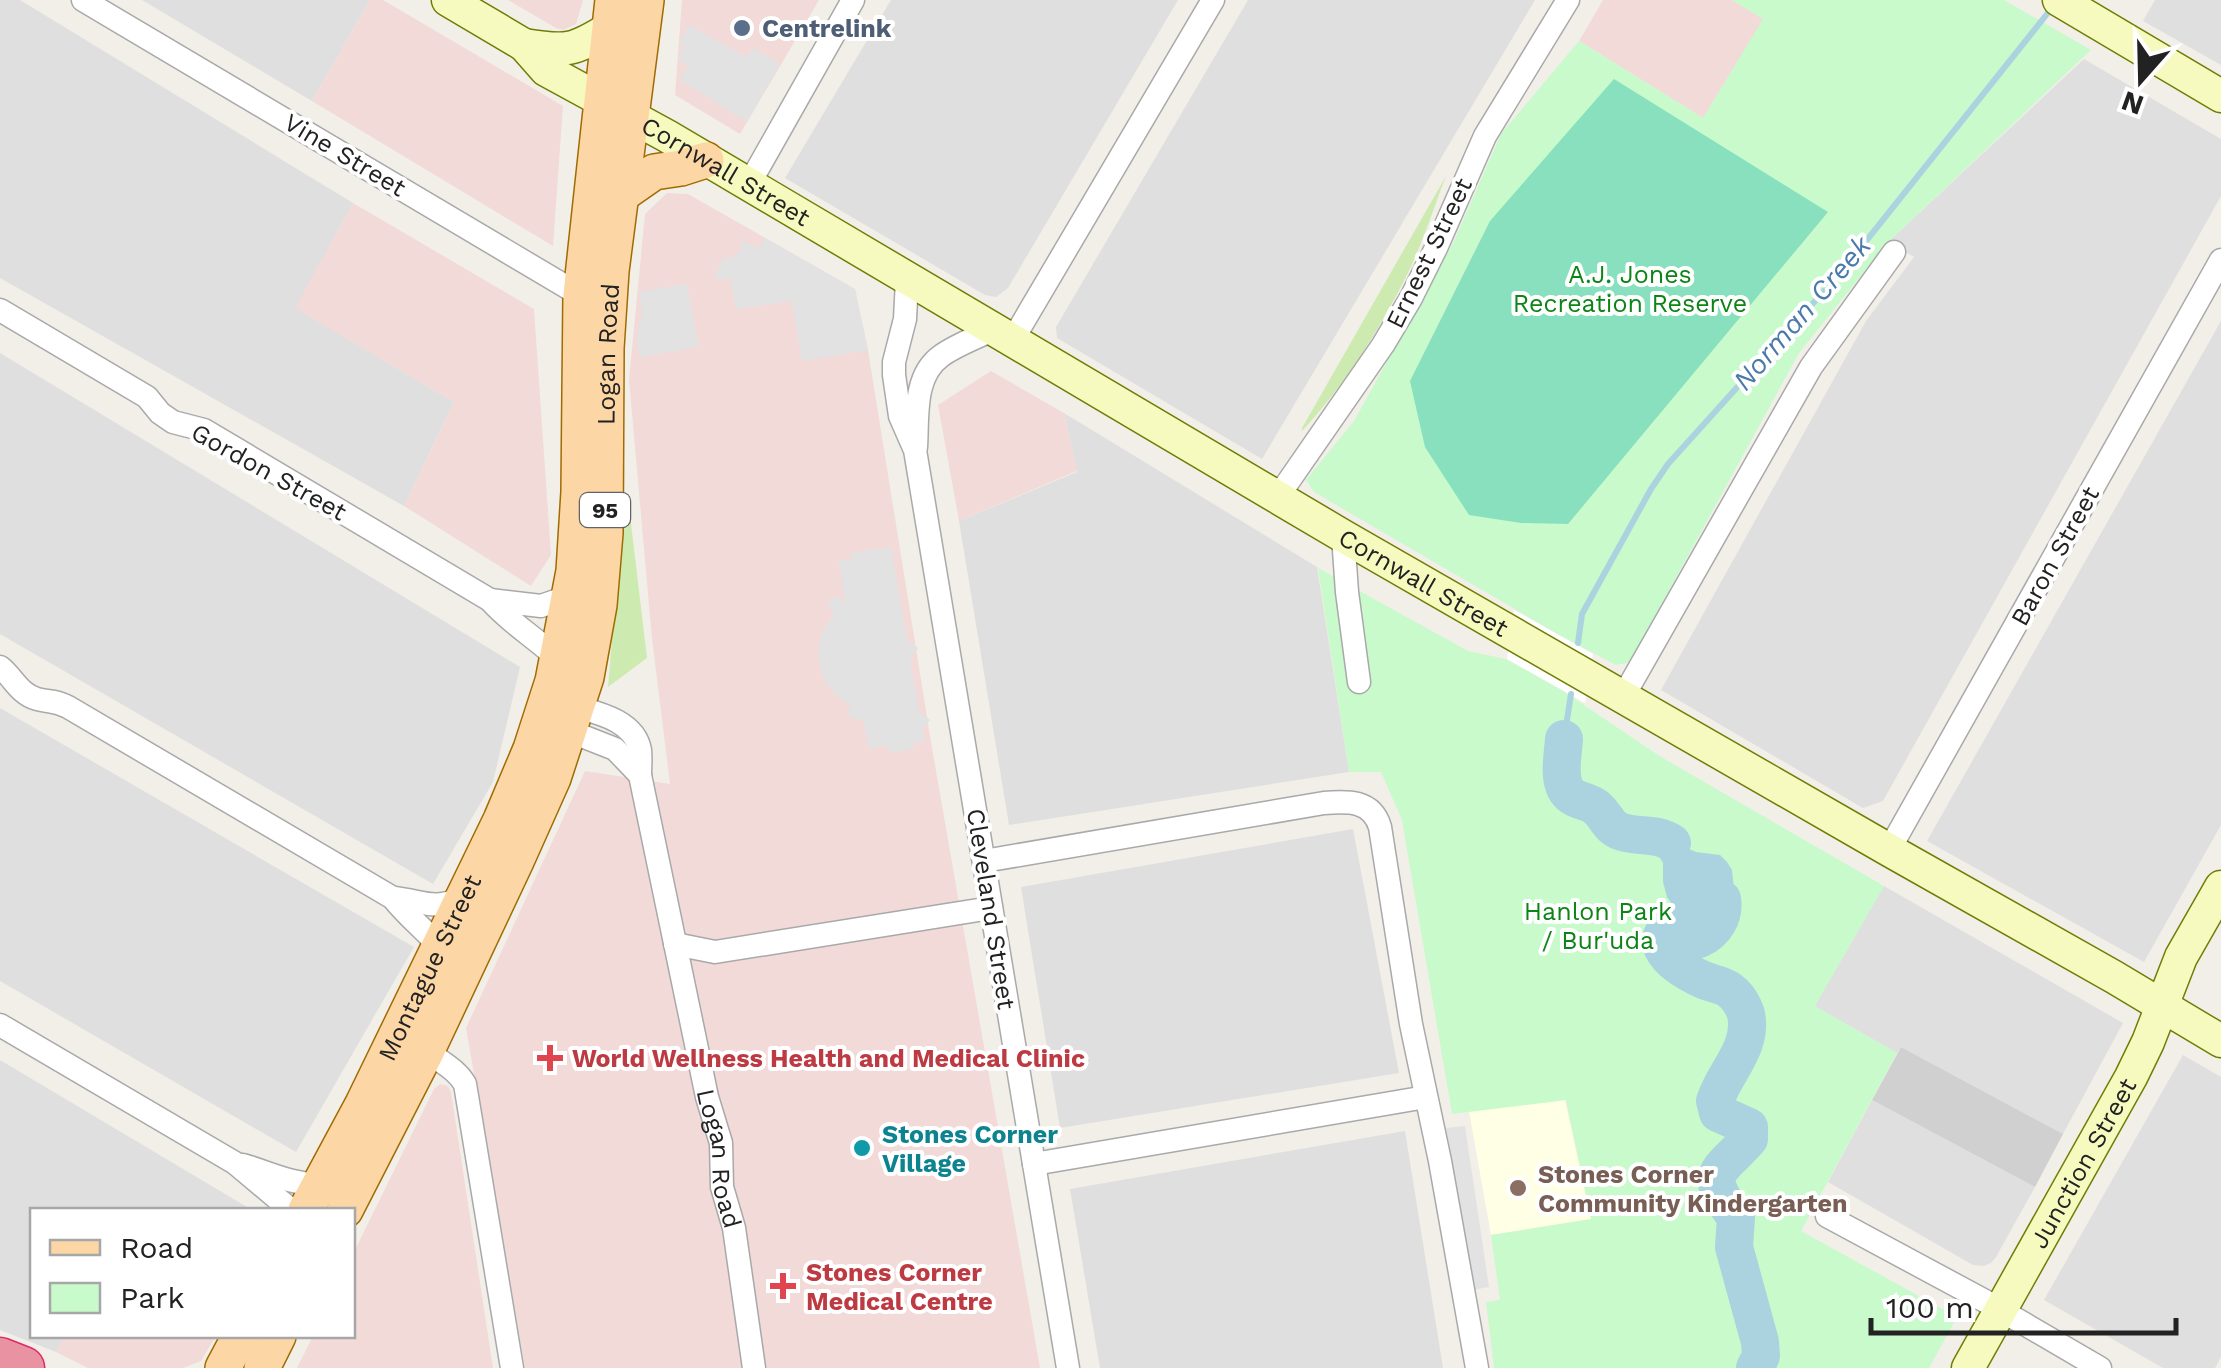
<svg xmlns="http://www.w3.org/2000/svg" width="2221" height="1368" font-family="'Work Sans',sans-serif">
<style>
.residential{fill:#e0dfdf}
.commercial{fill:#f2dad9}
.education{fill:#ffffe5}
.religious{fill:#d0d0d0}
.grass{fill:#cdebb0}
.park{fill:#c8facc}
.pitch{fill:#88e0be}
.parking{fill:#e2e2e2}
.water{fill:#aad3df}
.pier{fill:#fff}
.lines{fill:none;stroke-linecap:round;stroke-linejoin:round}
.stream{stroke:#aad3df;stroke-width:6}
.river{stroke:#aad3df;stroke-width:38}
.street-casing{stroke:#a9a9a9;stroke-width:25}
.secondary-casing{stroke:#707d05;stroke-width:35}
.primary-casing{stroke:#a06b00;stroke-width:38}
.highway-casing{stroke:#dc2a67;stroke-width:45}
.street{stroke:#fff;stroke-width:22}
.secondary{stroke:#f7fabf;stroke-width:32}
.primary{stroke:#fcd6a4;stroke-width:35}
.highway{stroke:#e892a2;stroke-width:42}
.service-dot{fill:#5c6f8a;stroke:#fff;stroke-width:4}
.health-dot{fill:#e0444e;stroke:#fff;stroke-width:4}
.culture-dot{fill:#0f9aa8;stroke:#fff;stroke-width:4}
.education-dot{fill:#8d6e63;stroke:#fff;stroke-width:4}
.labels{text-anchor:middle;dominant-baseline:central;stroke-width:8;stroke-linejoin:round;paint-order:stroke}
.shield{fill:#fff;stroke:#646464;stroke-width:2.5}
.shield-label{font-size:22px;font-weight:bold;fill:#222}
.service-label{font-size:25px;font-weight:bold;fill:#4e5e75;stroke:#fff;text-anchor:start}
.street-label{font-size:25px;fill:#222;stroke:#fff}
.park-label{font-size:25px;fill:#0c8416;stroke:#fff}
.health-label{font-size:25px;font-weight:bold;fill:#be3a42;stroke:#fff;text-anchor:start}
.culture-label{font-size:25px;font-weight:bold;fill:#0d838f;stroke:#fff;text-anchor:start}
.education-label{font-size:25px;font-weight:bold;fill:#785e54;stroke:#fff;text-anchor:start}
.water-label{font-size:28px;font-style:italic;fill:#4a7aab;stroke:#fff}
</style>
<rect width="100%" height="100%" fill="#f2efe9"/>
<path class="residential" d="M0 0H20L353 203 296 308 454 402 404 506 0 278Z
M142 0H370L312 101Z
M891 0H1178L1008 288 996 297 985 295 785 178Z
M1248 0H1535L1262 459 1057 338 1056 327Z
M2155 0H2221V65L2143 21Z
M2084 59 2221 139V196L1883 801 1863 808 1661 690 1866 321 1914 257 1888 242Z
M2221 321V825L2144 962 1927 841Z
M0 353 520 667 493 782 433 884 0 634Z
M1064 413 1317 567 1349 772 1009 825 959 521 1077 472Z
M0 708 414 947 296 1152 0 981Z
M1353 829 1399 1073 1060 1128 1021 887Z
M1884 886 2123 1023 2063 1134 1901 1047 1897 1053 1814 1006Z
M2183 1055 2221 1077V1357L2215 1368H2163L2044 1300Z
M0 1060 252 1210H32V1336H65L56 1352 0 1330Z
M1872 1100 2035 1187 1996 1257 1991 1263 1984 1266 1973 1265 1828 1182Z
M1405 1131 1443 1368H1100L1070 1189Z"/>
<path class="commercial" d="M370 0H383L563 106 553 246 312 101Z
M508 0H583L576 24 563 30 556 28Z
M682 0H819L740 134 675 95Z
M1603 0H1732L1764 19 1703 118 1579 41Z
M667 193 688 194 855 289 868 350 931 742 1040 1368H525L466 1028 585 771 670 784 652 639 629 380 645 214Z
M353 203 534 309 551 555 531 586 404 506 454 402 295 308Z
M991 371 1064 413 1077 471 959 521 938 405Z
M440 1084 448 1086 451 1092 493 1368H297L313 1336H352L353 1254 434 1089Z
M65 1336H216L201 1361 183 1368H88L56 1352Z"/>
<path class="education" d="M1565 1100 1591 1219 1491 1235 1469 1111Z"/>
<path class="religious" d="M1901 1047 2063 1134 2035 1187 1872 1100Z"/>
<path class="grass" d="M1446 176C1433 210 1422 245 1406 277 1378 332 1344 386 1302 431V428Z
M629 507 647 658 608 687 623 508Z"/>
<path class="park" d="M1732 0H2004L2091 50 1888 242 1799 353 1632 658 1627 663 1616 665 1561 636 1314 492 1306 480 1354 421 1454 241 1501 134 1579 41 1703 118 1763 19Z
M1318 568 1468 651 1506 659 1563 691 1661 757 1884 886 1815 1006 1897 1053 1801 1231 1957 1317 1929 1368H1494L1486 1302 1500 1300 1491 1235 1591 1219 1566 1100 1452 1114 1402 820 1381 772H1349Z"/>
<path class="pitch" d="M1614 79 1828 212 1568 524 1521 523 1469 515 1425 447 1410 381 1490 221Z"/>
<path class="parking" d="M689 25 746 57 753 48 780 64 747 122 680 80 688 66 678 60 684 47 679 44Z
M765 238 855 289 868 350 802 361 792 301 736 309 730 278 714 280 723 258 734 257 740 250 742 241 759 248Z
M687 284 699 347 640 357 637 337 642 311 639 292Z
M891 547 907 640 918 648 910 659 919 712 930 720 922 730 925 741 913 743 914 749 889 753 888 745 869 749 863 721 848 716 850 705 837 696 825 682 820 667 818 652 821 634 834 614 827 603 838 596 846 604 838 561 852 559 851 553Z
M1465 1126 1489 1287 1472 1290 1446 1128Z"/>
<path class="water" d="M1639 832 1662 833 1677 844 1696 852 1720 855 1727 862 1732 870 1735 899 1727 921 1710 938 1699 939 1698 923 1676 910 1667 897 1663 882V863L1651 843 1626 833Z"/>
<path class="pier" d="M1514 610 1593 654 1585 703 1507 659Z"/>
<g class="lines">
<path class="stream" d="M1578 643 1582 614 1651 489 1668 464 1843 270 2051 9
M1564 739 1571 694"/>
<path class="river" d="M1564 739C1563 757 1555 788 1575 798 1583 802 1590 802 1597 808 1608 818 1609 830 1626 833 1643 837 1658 833 1672 843
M1722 899C1725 916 1715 932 1699 939L1680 926 1674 924C1638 945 1686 973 1706 981 1714 984 1722 985 1728 989 1737 995 1743 1005 1746 1014 1753 1048 1725 1071 1715 1101L1718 1113 1749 1127V1139C1718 1174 1701 1172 1736 1217L1734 1247 1760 1342 1761 1356 1755 1368"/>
<defs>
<g id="street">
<path d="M83 0 592 302"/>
<path d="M748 186 853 0"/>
<path d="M907 280 905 319 894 362V375L900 416 915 450 1068 1368"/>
<path d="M0 310 147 397 160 413 173 422 204 430 490 600C510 623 536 638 558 659"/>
<path d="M1012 341 1213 0"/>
<path d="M916 447C918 417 913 376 941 356 956 345 976 338 992 330"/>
<path d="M1277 498 1383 345 1411 298 1436 248 1485 136 1568 0"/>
<path d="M1343 536 1347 592 1359 682"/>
<path d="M490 600 541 606 570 596"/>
<path d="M0 667C13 677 19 694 37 699 51 703 52 699 68 707L393 898C407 916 424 929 439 946"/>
<path d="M1623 697 1811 367 1894 252"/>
<path id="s1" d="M567 704C592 712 634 718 640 750 641 758 640 767 640 775L707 1097 721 1143 722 1187 734 1228 754 1368"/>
<path d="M559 727 615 749 640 775"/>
<path d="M1889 850 2221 260"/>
<path d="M984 861 1324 803C1348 801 1372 800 1380 827L1411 1024 1440 1161 1477 1368"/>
<path d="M393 898C424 901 432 911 463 898"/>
<path d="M675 944 715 952 991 908"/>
<path d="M0 1025 235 1163 291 1210"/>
<path d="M419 1042C432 1059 454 1065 465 1084L512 1368"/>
<path d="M1034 1164 1426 1097"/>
<path d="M243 1165C270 1173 291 1184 320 1185"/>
<path d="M1827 1216 1985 1301 2100 1368"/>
</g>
<g id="secondary">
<path id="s2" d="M448 0 524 45 546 70 667 136 1343 536 1889 850 2114 977 2221 1041"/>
<path d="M2059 0 2221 96"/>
<path d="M524 45C567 52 573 51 610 28"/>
<path id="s3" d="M1968 1368 2131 1077 2148 1042 2181 957 2221 887"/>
</g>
<g id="primary">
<path d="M621 195 654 172 681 168 706 160"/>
<path id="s4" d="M306 1210 363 1104 501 820 531 749 553 681 574 571 579 492 581 295 613 0"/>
<path id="s5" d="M345 1210 426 1052 516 861 553 778 586 677 599 605 605 533 606 348 611 271 646 0"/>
<path d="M223 1368 240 1336"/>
<path d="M262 1368 278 1336"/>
</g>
<path id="highway" d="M0 1359 23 1368"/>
</defs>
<use href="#street" class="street-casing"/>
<use href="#secondary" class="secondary-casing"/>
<use href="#primary" class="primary-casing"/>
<use href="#highway" class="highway-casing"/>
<use href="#street" class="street"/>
<use href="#secondary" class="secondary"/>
<use href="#primary" class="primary"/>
<use href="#highway" class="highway"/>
</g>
<circle class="service-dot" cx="742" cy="28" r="10"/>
<g class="health-dot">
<path d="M545 1043h10v10h10v10h-10v10h-10v-10h-10v-10h10z"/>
<path d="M778 1271h10v10h10v10h-10v10h-10v-10h-10v-10h10z"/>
</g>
<circle class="culture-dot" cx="862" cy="1148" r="10"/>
<circle class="education-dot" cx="1518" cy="1188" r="10"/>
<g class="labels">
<rect class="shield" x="580" y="493" width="50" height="34" rx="8"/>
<g class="shield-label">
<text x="605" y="510">95</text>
</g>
<g class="service-label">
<text x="762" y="28">Centrelink</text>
</g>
<g class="street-label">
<text transform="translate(345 155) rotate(31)">Vine Street</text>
<text stroke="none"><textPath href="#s2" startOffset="328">Cornwall Street</textPath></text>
<text transform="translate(1429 253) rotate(-64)">Ernest Street</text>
<text stroke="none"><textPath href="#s5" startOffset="910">Logan Road</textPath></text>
<text transform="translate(269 472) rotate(29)">Gordon Street</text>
<text transform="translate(2055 556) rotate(-61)">Baron Street</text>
<text stroke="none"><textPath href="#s2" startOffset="1138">Cornwall Street</textPath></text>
<text transform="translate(991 909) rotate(81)">Cleveland Street</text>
<text stroke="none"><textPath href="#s4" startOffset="272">Montague Street</textPath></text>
<text stroke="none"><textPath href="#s1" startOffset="508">Logan Road</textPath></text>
<text stroke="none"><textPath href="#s3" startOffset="235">Junction Street</textPath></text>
</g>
<g class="park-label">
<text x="1630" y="274">A.J. Jones<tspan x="1630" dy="29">Recreation Reserve</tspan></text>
<text x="1598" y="911">Hanlon Park<tspan x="1598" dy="29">/ Bur'uda</tspan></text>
</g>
<g class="health-label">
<text x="572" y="1058">World Wellness Health and Medical Clinic</text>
<text x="806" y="1272">Stones Corner<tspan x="806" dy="29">Medical Centre</tspan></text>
</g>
<g class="culture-label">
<text x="882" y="1134">Stones Corner<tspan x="882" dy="29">Village</tspan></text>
</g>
<g class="education-label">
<text x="1538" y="1174">Stones Corner<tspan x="1538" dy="29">Community Kindergarten</tspan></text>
</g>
<g class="water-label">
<text transform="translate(1802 313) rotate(-49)">Norman Creek</text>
</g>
</g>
<rect x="30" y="1208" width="325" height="130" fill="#ffffff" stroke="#a7a7a7" stroke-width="2.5"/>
<rect x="50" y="1240" width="50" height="15" fill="#fcd6a4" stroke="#a7a7a7" stroke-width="2.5"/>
<text x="120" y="1258" font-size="30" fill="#222222">Road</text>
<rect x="50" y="1283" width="50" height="30" fill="#c8facc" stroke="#a7a7a7" stroke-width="2.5"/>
<text x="120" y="1308" font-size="30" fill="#222222">Park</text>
<g transform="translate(2141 80) rotate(200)" stroke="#ffffff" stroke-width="8" paint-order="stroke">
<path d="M0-8L18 38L0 25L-18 38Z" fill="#222222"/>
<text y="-15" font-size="28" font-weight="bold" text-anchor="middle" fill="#222222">N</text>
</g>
<path d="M1871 1318v15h305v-15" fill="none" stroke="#222222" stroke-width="5"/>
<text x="1886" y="1318" font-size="30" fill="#222222" stroke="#ffffff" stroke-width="8" paint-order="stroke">100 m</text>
</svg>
